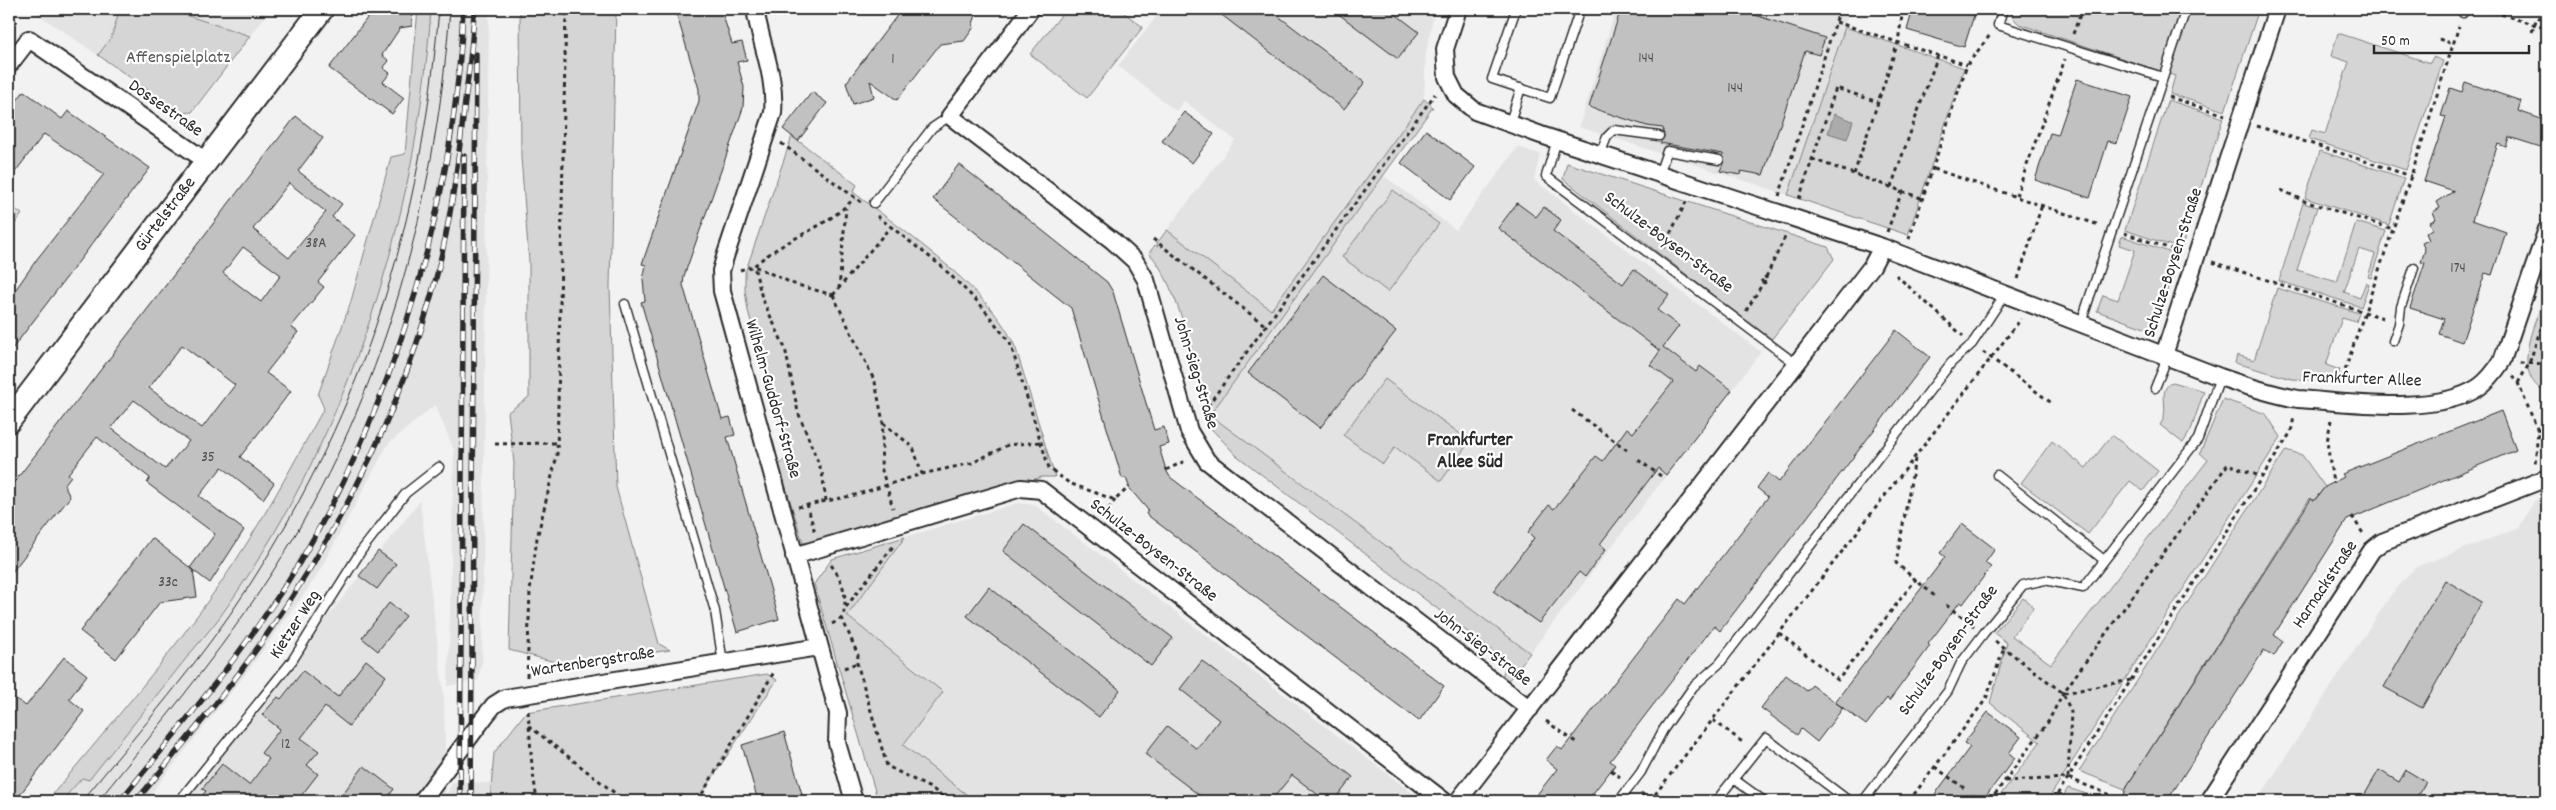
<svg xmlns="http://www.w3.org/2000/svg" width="2556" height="810" font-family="Dekko,sans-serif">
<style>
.built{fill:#e3e3e3}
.green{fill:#d5d5d5;stroke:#808080}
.water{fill:#ababab;stroke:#787878}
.building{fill:#c1c1c1;stroke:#2b2b2b;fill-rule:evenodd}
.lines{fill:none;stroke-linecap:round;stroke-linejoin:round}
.lane-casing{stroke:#2b2b2b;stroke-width:11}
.street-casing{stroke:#2b2b2b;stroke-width:20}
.secondary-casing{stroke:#2b2b2b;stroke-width:26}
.path{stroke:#2b2b2b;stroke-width:3;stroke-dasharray:4 4;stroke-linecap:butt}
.lane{stroke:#fff;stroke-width:8}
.street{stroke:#fff;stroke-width:16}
.secondary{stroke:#fff;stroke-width:22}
.tram{stroke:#2b2b2b;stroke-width:1}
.rail-casing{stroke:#2b2b2b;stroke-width:5.5}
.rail{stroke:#fff;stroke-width:4;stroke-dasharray:11;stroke-linecap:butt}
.labels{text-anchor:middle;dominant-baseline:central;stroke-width:4.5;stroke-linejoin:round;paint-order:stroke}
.number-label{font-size:15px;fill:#505050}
.park-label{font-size:18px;fill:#565656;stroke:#fff}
.street-label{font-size:18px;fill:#2b2b2b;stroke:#fff}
.neighbourhood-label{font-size:19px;font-weight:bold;fill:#2b2b2b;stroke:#fff}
</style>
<rect width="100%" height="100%" fill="#f2f2f2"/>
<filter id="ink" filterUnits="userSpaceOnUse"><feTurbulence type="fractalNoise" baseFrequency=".02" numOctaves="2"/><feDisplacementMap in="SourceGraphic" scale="10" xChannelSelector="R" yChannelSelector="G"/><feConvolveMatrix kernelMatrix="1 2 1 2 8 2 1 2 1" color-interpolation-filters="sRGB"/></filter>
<g filter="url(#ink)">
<path class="built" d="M30 9H120L111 38 98 55Z
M167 9H270L250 36Z
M431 9H489L482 662 478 680 448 686 454 450 435 405 388 444 315 579 244 676 145 801H66L65 797 82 778 89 779 229 604 289 503 337 410 385 272 395 233 412 162 425 83Z
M1162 9H1421L1433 18 1426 53 1424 99 1272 311 1166 231 1235 140 1184 101 1176 111 1118 66Z
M1616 9H1850L1788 195 1579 127Z
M1518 147 1540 154 1534 180 1761 352 1530 653 1210 415 1383 175 1456 230Z
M2547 496V801H2257L2390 596 2416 567 2519 528 2534 501Z
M420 501 444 697 446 797 452 782 490 783V801H180Z
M1018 503 1035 505 1118 568 1415 795 1414 801H975L902 745 942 692 847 616 905 537Z"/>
<path class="green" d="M120 9H167L250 36 192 112 181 113 98 55 111 38Z
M418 9H431C417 218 350 430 229 604 216 624 199 642 184 661 152 701 121 740 89 780L82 778 65 797 66 801H47C106 730 167 660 220 584 259 528 291 468 324 408L318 395 351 301 391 157 405 154Z
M520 9H616L610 287 616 487 659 644 670 650 562 666 563 664 509 650 514 463 508 412 529 397V261L521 157Z
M1066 9H1119L1143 27 1087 98 1030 54Z
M2010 9H2259L2225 111 2170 94 2175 76 2019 24 2014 19Z
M1845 27 1964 68 1908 235 1788 195Z
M2338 33 2430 63 2433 57 2443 61 2406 170 2309 139 2312 130 2325 134 2349 62 2331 56Z
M1424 99 1433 107 1210 415 1530 653 1507 682 1502 677 1507 662 1236 455 1206 423 1209 416C1198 374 1178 283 1149 253L1155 245 1158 247 1157 243 1167 230 1271 310Z
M2168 100 2223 118 2181 249 2125 230Z
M792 136 857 185 853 192C901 229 994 292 1016 349L1055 477H1042L807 546 803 543 779 465 790 454 748 311 745 290V273Z
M2320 151 2404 178 2389 225 2305 198Z
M1567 163 1828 247 1834 259 1771 340 1563 179Z
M1393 190 1439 224 1388 292 1342 257Z
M2303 203 2317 207 2297 270 2337 282 2356 222 2386 231 2371 278 2368 277 2375 254 2359 249 2344 292 2360 298 2366 282 2369 284 2361 307 2279 281Z
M9 204 22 214 9 232Z
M2122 236 2178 255 2156 326 2147 329 2097 311 2103 295 2118 300 2135 250 2119 245Z
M2277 288 2359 313 2356 322 2342 318 2326 365 2340 370 2336 381 2292 379 2235 363 2237 355 2254 360Z
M2547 291V394C2508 371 2536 322 2547 291Z
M1385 379 1470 441 1441 481 1395 447 1383 464 1343 435Z
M2173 382 2204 391 2191 430 2183 443 2160 425C2172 408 2155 390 2173 382Z
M2223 399 2266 414 2281 437 2047 801H1996L2040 742 1990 703 2007 643 1994 633 2023 598 2034 607 2012 636 2051 664 2208 460 2200 453Z
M2112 435 2158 471 2143 491 2130 481 2088 534 2021 483 2052 441 2086 468Z
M2286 450 2302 455 2325 487 2314 500 2310 498 2125 789 2079 771Z
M905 537 847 616 943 692 903 745 975 801H878L814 584 832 559Z
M767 674 777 680 697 801H620L611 794 605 801H490L494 753 526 712Z
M2068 788 2108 801H2060Z"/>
<path class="water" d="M1834 114 1853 121 1847 139 1828 133Z"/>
<path class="building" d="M374 9H413L412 26 400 28 382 55 389 61 383 68 390 73 383 82 404 98 392 114 329 68Z
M675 9H721L732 44 742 42 747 60 737 62 744 87 743 108 684 276 683 285 722 419 730 417 735 435 727 437 779 619 737 632 641 302 645 301 643 279 646 265 642 264 699 101V89Z
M902 9H978L973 24 974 27 964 41 940 44 897 100 870 81 874 97 853 104 846 83Z
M1214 9H1269L1365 82 1344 109Z
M1332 9H1389L1419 32 1398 59Z
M1621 9H1737L1825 38 1819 55 1805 51 1763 175 1741 171 1740 175 1720 171 1724 161 1723 154 1660 143 1664 137 1663 128 1647 126 1589 107Z
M1913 9H1976L1964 47 1907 30Z
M2077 79 2132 97 2117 143 2108 141 2090 198 2035 180 2050 133 2058 135Z
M2465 82 2521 101 2518 111 2547 121V149L2509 137 2506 147 2498 144 2472 220 2506 232 2492 275 2485 273 2462 342 2439 334 2444 319 2410 308 2425 263 2421 262 2425 250 2422 243 2429 240 2426 233 2433 229 2430 222 2436 219 2433 212 2440 208 2437 202 2454 191 2424 181 2446 117 2441 116 2450 88 2462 92Z
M24 91 62 119 68 111 150 168 9 353V299L37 259 104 174 44 134 9 180V111Z
M812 92 827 103 798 141 783 129Z
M1184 112 1214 134 1192 163 1162 141Z
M296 116 323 138 298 171 342 204 332 217 355 235 318 282 324 287 291 327 298 332 266 373 291 391 240 457 274 483 263 499 222 467 199 496 244 530 210 583 190 568 215 534 147 483 150 478 97 437 68 474 71 476 64 485 70 497 9 576V489ZM289 183 326 212 289 258 253 229ZM243 247 281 275 261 302 223 273ZM182 345 235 385 202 428 149 388ZM134 400 189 441 165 469 111 428Z
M1426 130 1475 167 1450 200 1401 163Z
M959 164 1107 282 1113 292 1154 430 1164 427 1169 444 1159 447 1166 470 1170 477 1444 686 1419 721 1146 514 1148 510 1130 489 1126 478H1122L1071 308 933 199Z
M1517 203 1536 217 1544 207 1561 220 1553 231 1623 284 1634 269 1669 295 1657 310 1679 326 1663 347 1696 372 1700 366 1732 390 1666 475 1658 468 1600 544 1606 549 1585 577 1579 572 1539 623 1493 591 1534 538 1528 532 1549 505 1554 509 1596 456 1603 461 1627 428 1633 433 1673 382 1650 365 1660 351 1498 228Z
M1323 275 1396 331 1320 428 1248 373Z
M1896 330 1930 357 1720 631 1714 626 1610 761 1615 765 1587 801H1532L1557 769 1546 760 1557 746 1562 750 1679 599 1685 604 1768 497 1757 488 1768 473 1779 482Z
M2501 411 2516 450 2347 520 2274 635 2283 641 2274 656 2264 650 2167 801H2122L2127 786 2311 499 2314 501 2325 487 2344 477 2342 474Z
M1024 524 1173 638 1151 666 1003 551Z
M1962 524 1995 549 1985 563 1991 567 1963 604 1960 602 1928 644 1930 646 1889 701 1887 698 1866 725 1835 702 1945 557 1940 553Z
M152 538 193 570 197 597 160 602 116 659 80 631Z
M378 551 396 564 377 589 359 576Z
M2445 580 2482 602 2422 708 2384 687Z
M989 587 1120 690 1099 717 967 616Z
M389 603 406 616 378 651 362 638Z
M64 657 87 675 69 699 84 711 15 801H9V694L26 706Z
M366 660 386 676 349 726 325 707 301 738 319 751 307 765 318 774 297 801H198L206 791 202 789 222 764 249 785 269 759 261 753 280 729 262 715 278 697 281 699 303 671 338 697Z
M1202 661 1353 777 1334 801H1326L1292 775 1271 801H1207L1145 754 1167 726 1197 749 1219 720 1180 689Z
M1786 675 1807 691 1812 685 1843 708 1817 742 1801 729 1797 735 1761 708Z
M1988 712 2021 737 2009 753 2015 758 1982 801H1930L1970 747 1964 743Z
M784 732 804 801H758L742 745Z
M364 766 394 789 385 801H337Z
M2379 770 2399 782 2406 770 2426 782 2414 801H2361Z"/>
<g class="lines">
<defs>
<path id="lane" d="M1516 9 1492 79 1550 98 1580 9
M2003 9 1998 25 2163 77
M2461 9 2463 13
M1509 125 1521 88
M1557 140 1546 176 1796 364
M1600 154 1607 137 1614 130 1659 136
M1659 174 1667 151 1719 160
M874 203 932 128 950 116
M625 304 715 611 723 663
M2081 323 2186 9
M2393 341 2399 324 2401 307 2414 268
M2155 388 2164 366V355
M1997 475 2104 560
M1735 780 1764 801
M179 801 292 661 361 551 406 493 439 467
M1619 801 1641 772 1663 730 1693 687 1720 663 1951 363 1972 344 2005 294
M1716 801 1766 738 1849 801
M1863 801 1948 691 1961 663 1984 633 2023 585 2045 580 2083 588 2198 439 2220 377"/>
<path id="street" d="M755 9C761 45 776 76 773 113L725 257 721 271 722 291 838 713 837 743 854 801
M1031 9 950 116 1113 241 1135 261 1146 280 1189 431 1207 461 1530 709
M1458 9 1445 49 1447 77 1456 95 1475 111 1541 135 1882 247 2220 377C2246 386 2270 394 2298 399 2347 402 2436 416 2479 387 2489 380 2496 370 2502 361L2547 229
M9 65 29 39 206 161
M2164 355 2277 9
M794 556 1021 488 1041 490 1444 801
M422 801 486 715 494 705 505 698 819 647
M1458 801 1872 266 1882 247
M2209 801 2372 550 2382 542 2547 478"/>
<g id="secondary">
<path id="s1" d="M9 421 322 9"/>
</g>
</defs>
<use href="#lane" class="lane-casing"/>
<use href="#street" class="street-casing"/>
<use href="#secondary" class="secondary-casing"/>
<path class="path" d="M2486 9 2547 29
M9 14 18 25
M1836 22 1967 65
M2532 32 2537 17 2547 20
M2073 34 2082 9
M2439 39 2453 44
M2169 97 2225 115
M2257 126 2411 176
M781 143 861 202
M1812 159 1921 198
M1934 169 2099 225
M1854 174 1898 42 1903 9
M1891 187 1938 55
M2281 190 2304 201 2393 229
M1779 196 1840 9
M2016 196 2065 59
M1799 199 1836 88 1878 102
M877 216 940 265 980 304 1010 343 1049 468 1069 483 1115 500 1129 487
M1887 232 1902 191
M2124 233 2180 252
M1153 239 1266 326
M1909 239 1967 65 1990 35
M1663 248 1686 202
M2212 262 2386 319
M740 270 754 266 794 284 833 295
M1896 275 1963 336
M1766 277 1786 235
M2018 279 2042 205
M839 289 846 208
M833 295 875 382 883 422 881 467 893 508
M833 295 891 226
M1746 311 1763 283 1767 282 1766 277 1761 279 1763 283
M1983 352 2053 404
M2520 363 2547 364
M2513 376 2518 383 2538 431 2535 464
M2518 383 2529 364 2547 310
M2340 385 2411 176 2459 26
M1572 410 1627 450
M1203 412 1435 94
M2331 420 2327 442 2333 483
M883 423 913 447 922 474
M2538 431 2547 427
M495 444 557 443
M1915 459 1896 563 1937 598
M1638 460 1661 476
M1166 470 1187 460
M826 501 822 472 798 412 785 348 762 298 754 266C784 238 827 229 855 197
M807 504 815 533
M798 507 855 495 922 474 972 463 1008 445 1040 442
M1104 516 1115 500
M2352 516 2364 535
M831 565C843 580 849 599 842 618L858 655 857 663 887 766 934 790 948 801
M1946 605 1974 626
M846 607 894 545
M832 624 842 618
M1779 633 1838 680 1916 579
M1995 641 2063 693 2071 712 2068 777
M844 668 857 663
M527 677 530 591 537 538 557 455 566 9
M2064 693 2131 680
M528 711 532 766 537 801
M1713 720 1745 744
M1546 721 1577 743
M529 726 625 801
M1935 767 1964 788
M1611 770 1620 777
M2005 781 2068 778 2123 800
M1641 793 1652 801
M1972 795 1980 801
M698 801 774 672
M1650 801 2021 319
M1909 801 1986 699 2004 648
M1990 801 2048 722 2063 693 2228 464 2262 477
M2053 801 2291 432 2294 417"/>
<use href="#lane" class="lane"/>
<use href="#street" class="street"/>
<use href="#secondary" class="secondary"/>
<path class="tram" d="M82 801C139 731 200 662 249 586 366 403 421 224 439 9
M98 801C171 711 248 620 305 518 392 362 437 186 450 9"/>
<defs>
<path id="rail" d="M120 801C168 742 218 683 262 620 382 450 455 216 463 9
M136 801C183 744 231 688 272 627 341 526 400 411 432 293 449 233 457 172 464 110 468 76 473 43 474 9
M460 801 464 156
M471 801 476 54"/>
</defs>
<use href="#rail" class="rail-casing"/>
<use href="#rail" class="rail"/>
</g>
</g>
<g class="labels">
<g class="number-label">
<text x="1646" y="59">144</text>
<text x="893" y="60">1</text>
<text x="1735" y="89">144</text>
<text x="316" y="244">38A</text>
<text x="2458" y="269">174</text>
<text x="208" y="458">35</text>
<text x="168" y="583">33c</text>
<text x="286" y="745">12</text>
</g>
<g class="park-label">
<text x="178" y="58">Affenspielplatz</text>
</g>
<g class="street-label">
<text transform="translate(165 109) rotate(35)">Dossestraße</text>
<text stroke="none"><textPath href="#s1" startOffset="259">Gürtelstraße</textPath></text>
<text transform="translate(1668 243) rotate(37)">Schulze-Boysen-Straße</text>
<text transform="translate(2174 263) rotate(-72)">Schulze-Boysen-Straße</text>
<text transform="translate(1195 373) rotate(73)">John-Sieg-Straße</text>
<text transform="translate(2362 380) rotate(2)">Frankfurter Allee</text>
<text transform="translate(772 399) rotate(74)">Wilhelm-Guddorf-Straße</text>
<text transform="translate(1153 551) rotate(38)">Schulze-Boysen-Straße</text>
<text transform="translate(2326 585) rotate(-56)">Harnackstraße</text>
<text transform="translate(296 625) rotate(-57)">Kietzer Weg</text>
<text transform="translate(1482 648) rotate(37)">John-Sieg-Straße</text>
<text transform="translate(1949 651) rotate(-54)">Schulze-Boysen-Straße</text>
<text transform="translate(593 663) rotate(-9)">Wartenbergstraße</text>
</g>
<g class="neighbourhood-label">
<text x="1470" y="441">Frankfurter<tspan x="1470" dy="22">Allee Süd</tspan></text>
</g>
</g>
<rect width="2556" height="810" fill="none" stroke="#fff" stroke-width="30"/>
<rect x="15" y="15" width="2526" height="780" fill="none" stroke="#2b2b2b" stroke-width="2" filter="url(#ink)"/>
<path d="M2374 45v8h155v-8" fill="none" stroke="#2b2b2b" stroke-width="2.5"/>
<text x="2381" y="45" font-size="15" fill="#2b2b2b" stroke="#ffffff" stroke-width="4" paint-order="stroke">50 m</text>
</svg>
